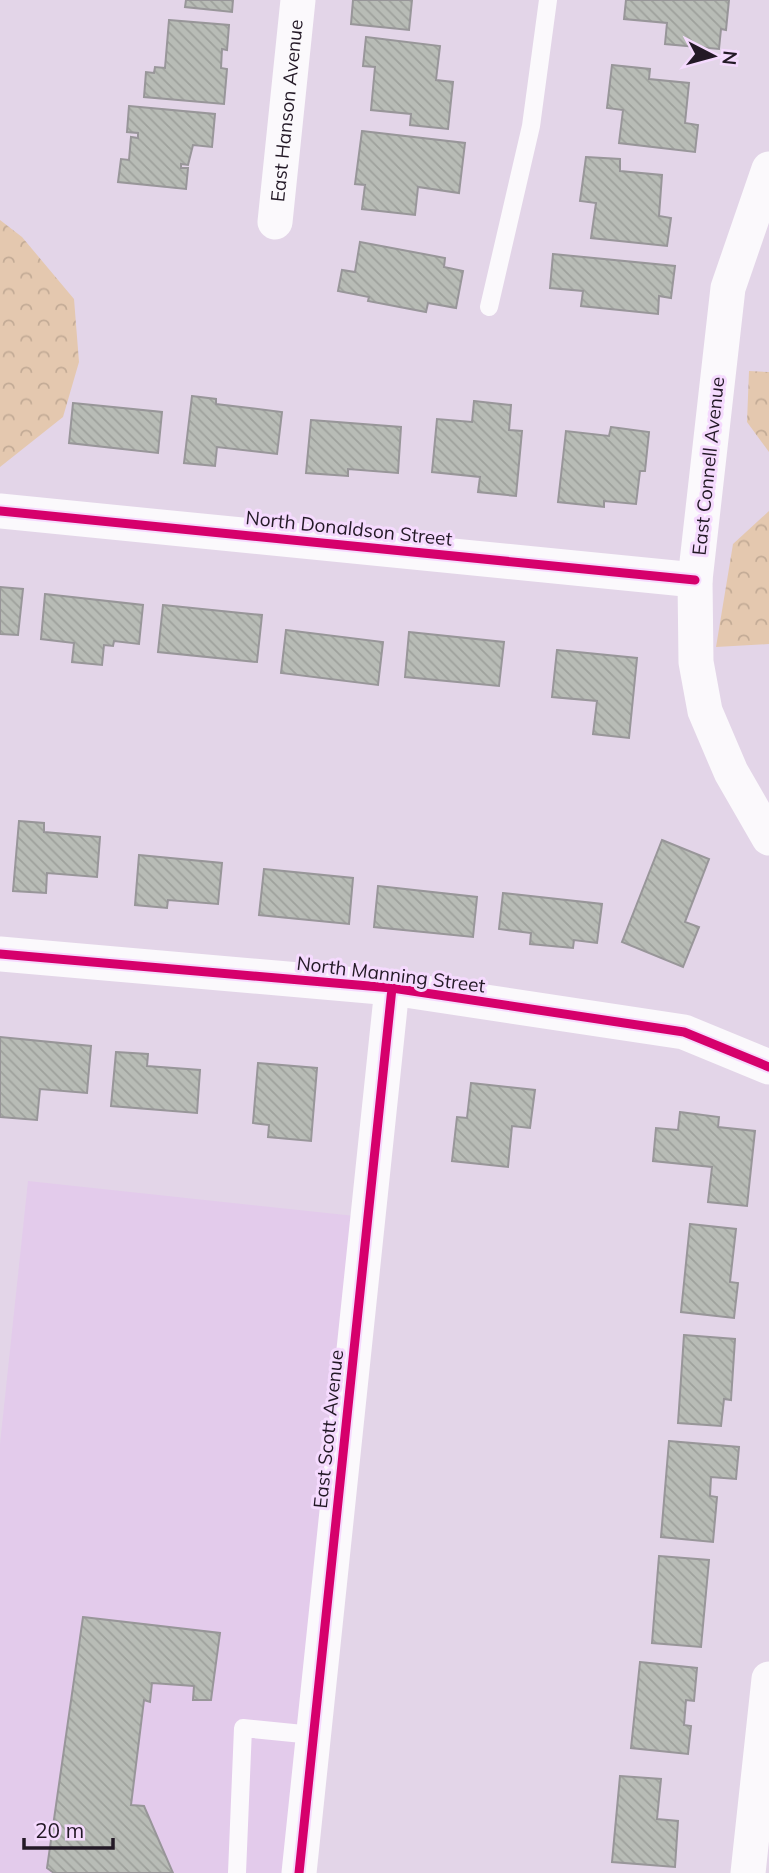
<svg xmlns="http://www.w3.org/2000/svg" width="769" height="1873" font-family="Mulish,sans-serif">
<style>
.built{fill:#e3cbeb}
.forest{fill:url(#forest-crowns)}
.building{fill:url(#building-back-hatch);stroke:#989699;stroke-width:2}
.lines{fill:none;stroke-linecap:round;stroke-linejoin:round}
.lane{stroke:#fbf9fc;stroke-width:18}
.street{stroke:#fbf9fc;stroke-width:35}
.cycleway-casing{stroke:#f5dafe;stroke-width:13}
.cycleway{stroke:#d6006c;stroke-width:9}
.labels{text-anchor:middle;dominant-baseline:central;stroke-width:6;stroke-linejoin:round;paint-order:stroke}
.street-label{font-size:19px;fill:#231926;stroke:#f5dafe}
</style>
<defs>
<pattern id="forest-crowns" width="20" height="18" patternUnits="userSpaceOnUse" patternTransform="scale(1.75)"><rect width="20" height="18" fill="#e4c8af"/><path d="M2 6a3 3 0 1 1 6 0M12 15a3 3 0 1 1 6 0" fill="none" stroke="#c3ab96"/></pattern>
<pattern id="building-back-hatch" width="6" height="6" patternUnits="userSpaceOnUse" patternTransform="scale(1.75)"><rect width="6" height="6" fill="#b8bcb6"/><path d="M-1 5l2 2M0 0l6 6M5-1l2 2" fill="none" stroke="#9ea19c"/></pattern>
</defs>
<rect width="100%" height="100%" fill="#e3d5e8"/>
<path class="built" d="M28 1181 355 1216 283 1873H0V1444Z"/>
<path class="forest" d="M0 220 22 237 74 299 79 362 63 417 0 467Z
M749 371 769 372V452L747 422Z
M769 511V644L716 647 733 544Z"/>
<path class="building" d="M186 0H233L232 12 185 7Z
M353 0H412L409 30 351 24Z
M626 0H729L726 30 721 29 719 49 665 44 667 23 624 19Z
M169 20 229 25 227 50 222 49 221 68 227 69 224 104 144 97 146 72 154 73 155 67 165 68Z
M366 37 440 46 436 80 453 82 448 129 410 125 411 114 371 110 375 67 363 66Z
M612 65 650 69 649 79 689 83 685 123 698 125 695 152 619 143 623 110 607 108Z
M129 106 215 114 212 147 193 145 188 165 181 164V168H188L186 189 118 182 121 159 129 160 131 137 138 138V133L127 132Z
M362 131 465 143 459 193 418 187 415 215 362 209 365 185 355 184Z
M586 157 620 159V171L662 175 659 216 671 218 667 246 591 238 596 203 580 201Z
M360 242 445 258 444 267 463 271 456 308 428 303 426 312 368 301 369 297 338 291 342 270 355 272Z
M553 254 675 266 671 298 659 296 658 314 581 306 583 291 550 288Z
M192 396 216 399V404L282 412 277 454 217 447 215 466 184 463Z
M474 401 511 405 509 430 522 431 516 496 478 492 480 477 432 472 437 419 472 422Z
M73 403 162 412 158 453 69 443Z
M311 420 401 427 398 473 348 469V476L306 473Z
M611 427 649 432 645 471H640L636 504 604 501V507L558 502 566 431 609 436Z
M0 587 23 589 18 635 0 634Z
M45 594 143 605 139 644 114 641 113 646 104 645 102 665 72 662 74 643 41 639Z
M163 605 262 615 257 662 158 652Z
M286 630 383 642 378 685 281 673Z
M409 632 504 642 499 686 405 677Z
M557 650 637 658 629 738 593 734 597 701 552 697Z
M19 821 44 823V832L100 837 97 877 47 873 46 893 13 891Z
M662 840 709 859 685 922 699 927 683 967 622 942Z
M139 855 222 863 218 904 168 900 167 908 135 905Z
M264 869 353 878 349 924 259 915Z
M378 886 477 897 473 937 374 927Z
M503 893 602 904 597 943 574 940 573 948 530 944 531 933 499 929Z
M0 1037 91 1046 87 1093 40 1089 37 1120 0 1117Z
M116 1052 148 1054 147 1066 200 1070 197 1113 111 1106Z
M258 1063 317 1068 311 1141 268 1137 269 1125 253 1123Z
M471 1083 535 1090 530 1128 512 1126 508 1167 452 1161 457 1117 467 1118Z
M680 1112 719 1117 718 1127 755 1131 747 1206 708 1202 712 1167 653 1161 656 1128 678 1130Z
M690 1224 736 1229 730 1282 738 1283 734 1318 681 1312Z
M684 1335 735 1339 731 1400 724 1399 721 1426 678 1423Z
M669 1441 739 1447 736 1479 711 1477 710 1496 717 1497 713 1542 661 1537Z
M659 1556 709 1560 701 1647 652 1643Z
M83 1617 220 1633 211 1700H193L194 1686 152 1683 150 1702 144 1700 131 1805 144 1806 173 1873H54L47 1868Z
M640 1662 697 1668 694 1701 686 1700 684 1725 691 1726 688 1754 631 1748Z
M620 1776 661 1779 657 1819 678 1821 675 1867 612 1862Z"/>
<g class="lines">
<path class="lane" d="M489 307 531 126 548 0
M237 1873 243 1728 313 1735"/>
<g class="street">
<path d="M769 169 728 288 695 580 696 662 705 711 731 772 769 838"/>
<path id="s1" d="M275 222 298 0"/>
<path d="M0 511 695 580"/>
<path d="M0 954 392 988 684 1032 769 1067"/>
<path d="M299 1873 392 988"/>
<path d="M748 1873 769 1679"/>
</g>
<defs>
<path id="cycleway" d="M0 511 695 580
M0 954 392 988 684 1032 769 1067
M299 1873 392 988"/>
</defs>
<use href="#cycleway" class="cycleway-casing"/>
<use href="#cycleway" class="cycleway"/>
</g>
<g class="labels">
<g class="street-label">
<text stroke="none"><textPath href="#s1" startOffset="112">East Hanson Avenue</textPath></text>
<text transform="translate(708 466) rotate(-84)">East Connell Avenue</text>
<text transform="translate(349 528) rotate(6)">North Donaldson Street</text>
<text transform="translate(391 974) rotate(7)">North Manning Street</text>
<text transform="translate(328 1429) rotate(-84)">East Scott Avenue</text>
</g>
</g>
<g transform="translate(713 56) rotate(96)" stroke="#f5dafe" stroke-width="5" paint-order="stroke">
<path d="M0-5L12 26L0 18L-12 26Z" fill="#231926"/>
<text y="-10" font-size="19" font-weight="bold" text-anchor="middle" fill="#231926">N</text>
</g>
<path d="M24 1838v10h89v-10" fill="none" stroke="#231926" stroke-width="3.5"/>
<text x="35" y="1838" font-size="21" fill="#231926" stroke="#f5dafe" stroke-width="5" paint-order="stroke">20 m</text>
</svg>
